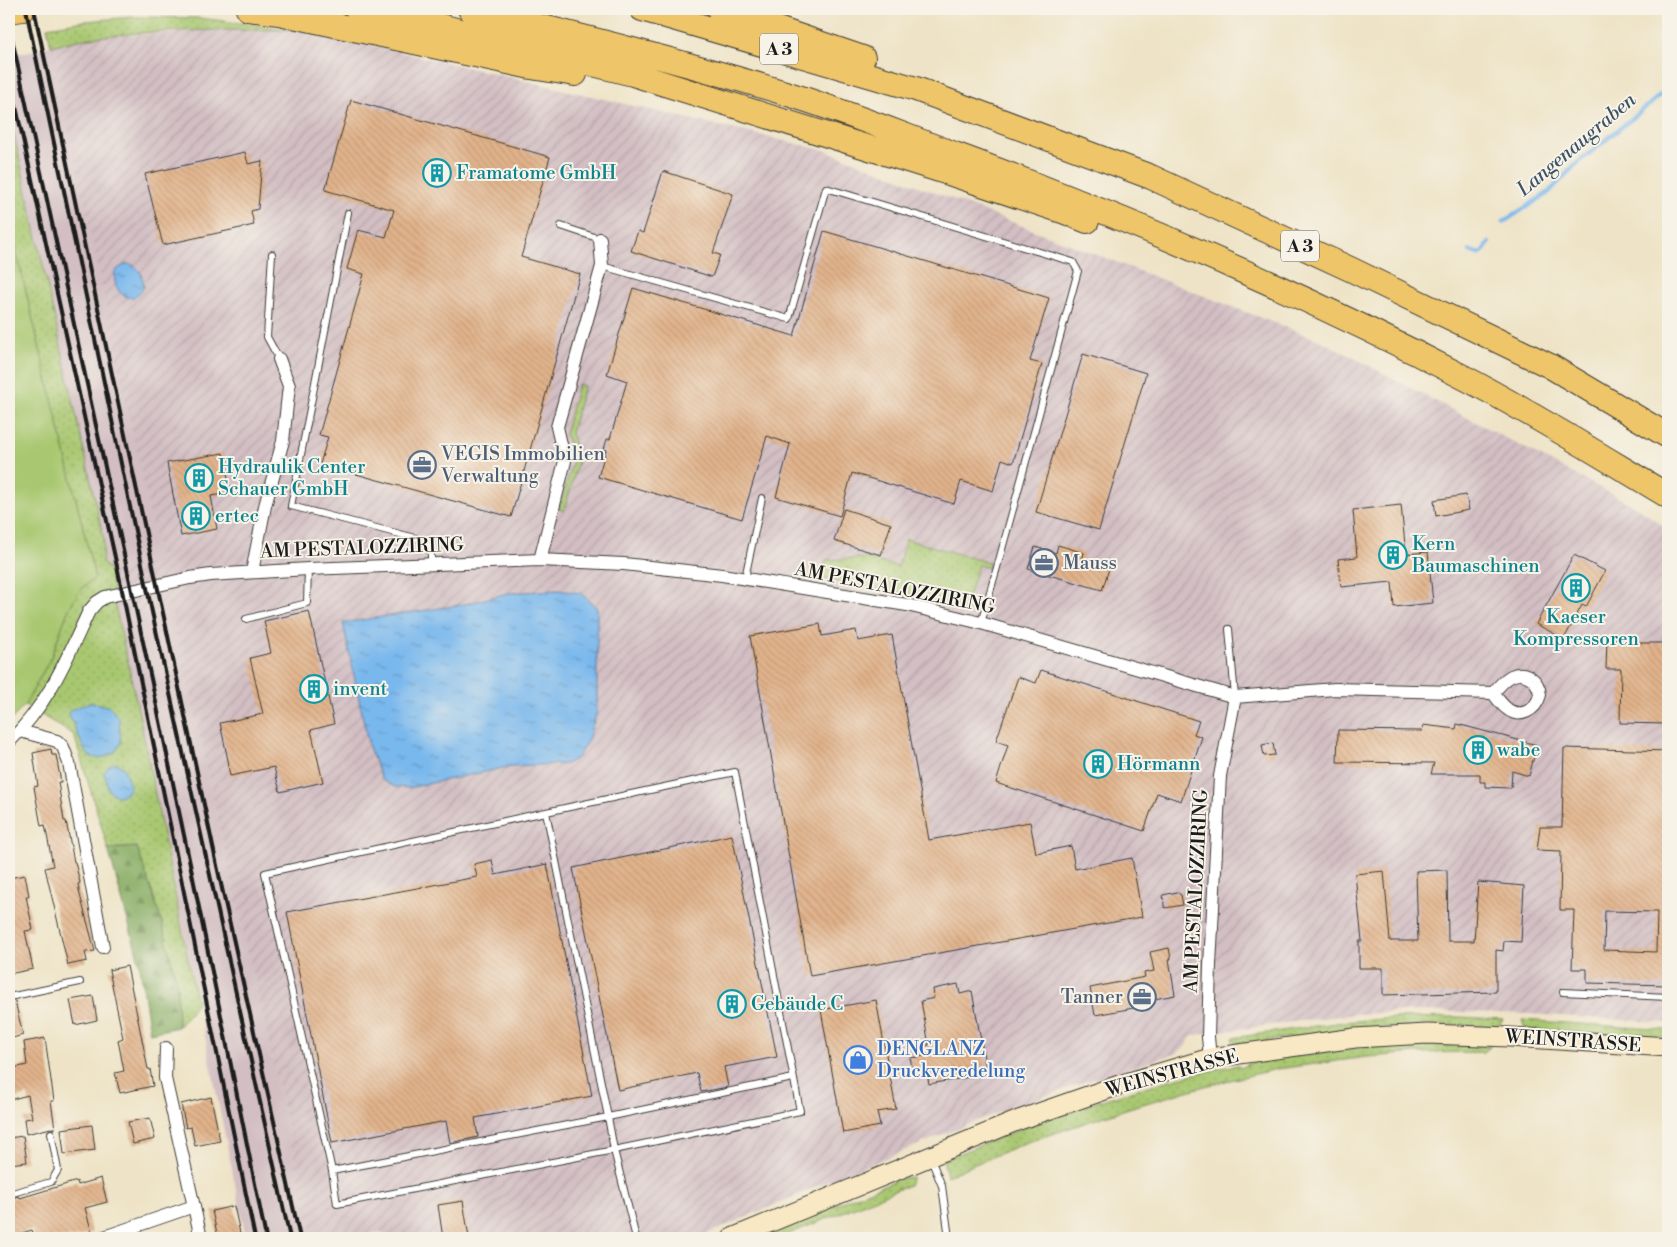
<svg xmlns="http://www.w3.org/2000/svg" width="1677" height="1247" font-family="'Libre Bodoni',serif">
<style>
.industrial{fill:url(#industrial-furrows)}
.railway{fill:#d2bec3}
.grass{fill:url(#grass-dots);stroke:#627246}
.forest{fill:url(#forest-firs);stroke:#51643f}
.pitch{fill:#a8c76f;stroke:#627246}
.water{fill:url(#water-ripples);stroke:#4a6a84}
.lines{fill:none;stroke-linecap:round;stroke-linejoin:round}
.stream{stroke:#79b8ed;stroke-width:4.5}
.building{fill:url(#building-back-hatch);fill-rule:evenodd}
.service-casing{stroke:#3c3a36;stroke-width:8}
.minor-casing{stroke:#3c3a36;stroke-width:14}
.secondary-casing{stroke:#3c3a36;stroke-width:21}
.motorway-casing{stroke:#3c3a36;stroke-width:26}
.service{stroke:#fff;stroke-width:6}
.minor{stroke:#fff;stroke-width:12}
.secondary{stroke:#f8e8c3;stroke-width:19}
.motorway{stroke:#eec569;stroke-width:24}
.rail{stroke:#1c1c1c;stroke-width:4}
.labels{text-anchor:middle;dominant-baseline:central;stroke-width:4;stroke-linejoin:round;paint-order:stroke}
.shield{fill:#f7f3e8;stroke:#5e5c59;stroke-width:1}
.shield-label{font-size:18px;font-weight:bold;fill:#1c1c1c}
.culture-label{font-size:19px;fill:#0d838f;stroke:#f7f3e8;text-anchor:start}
.service-label{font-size:19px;fill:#4e5e75;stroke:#f7f3e8;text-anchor:start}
.street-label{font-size:19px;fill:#1c1c1c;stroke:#f7f3e8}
.shop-label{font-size:19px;fill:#366cbe;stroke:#f7f3e8;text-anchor:start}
.water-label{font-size:20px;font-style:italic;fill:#3d5365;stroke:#f7f3e8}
</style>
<defs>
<pattern id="industrial-furrows" width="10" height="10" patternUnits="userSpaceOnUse" patternTransform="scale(1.25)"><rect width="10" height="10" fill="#d2bec3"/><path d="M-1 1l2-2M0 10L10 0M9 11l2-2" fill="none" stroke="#b4a3a7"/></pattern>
<pattern id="grass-dots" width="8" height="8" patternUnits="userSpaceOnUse" patternTransform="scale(1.25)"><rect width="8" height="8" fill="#a8c76f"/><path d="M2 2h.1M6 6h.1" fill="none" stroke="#90aa60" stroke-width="1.8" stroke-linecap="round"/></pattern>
<pattern id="forest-firs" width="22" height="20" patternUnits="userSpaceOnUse" patternTransform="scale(1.25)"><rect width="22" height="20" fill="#86ac62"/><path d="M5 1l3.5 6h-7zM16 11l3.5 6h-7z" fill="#6d8b50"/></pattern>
<pattern id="water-ripples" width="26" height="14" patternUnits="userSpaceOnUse" patternTransform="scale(1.25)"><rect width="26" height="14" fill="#79b8ed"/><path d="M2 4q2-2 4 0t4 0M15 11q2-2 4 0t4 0" fill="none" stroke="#6295bf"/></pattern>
<pattern id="building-back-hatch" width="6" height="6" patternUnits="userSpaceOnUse" patternTransform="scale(1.25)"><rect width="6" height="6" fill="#e1b38b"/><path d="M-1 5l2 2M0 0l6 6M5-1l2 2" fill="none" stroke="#c09977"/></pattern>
</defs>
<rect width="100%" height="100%" fill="#f7f3e8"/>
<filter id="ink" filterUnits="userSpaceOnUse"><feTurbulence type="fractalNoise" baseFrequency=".02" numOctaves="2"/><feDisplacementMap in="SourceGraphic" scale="10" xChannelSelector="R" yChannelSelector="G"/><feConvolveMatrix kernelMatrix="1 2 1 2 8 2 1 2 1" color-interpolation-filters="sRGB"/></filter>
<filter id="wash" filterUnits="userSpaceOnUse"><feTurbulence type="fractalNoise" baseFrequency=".0096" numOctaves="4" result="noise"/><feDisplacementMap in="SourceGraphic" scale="20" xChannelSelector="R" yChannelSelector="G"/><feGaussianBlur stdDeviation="1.12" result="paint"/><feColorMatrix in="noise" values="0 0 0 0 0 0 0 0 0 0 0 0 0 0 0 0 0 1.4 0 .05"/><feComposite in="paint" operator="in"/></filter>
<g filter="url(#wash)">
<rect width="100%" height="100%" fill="#eee3c6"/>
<path class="industrial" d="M210 30H297L346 39 827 151 1324 342 1636 507 1668 529V1023L1530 1014 1422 1011 1355 1014 1208 1033 1191 1036 1187 1045 1176 1054 1090 1080 984 1118 832 1180 698 1238H383L382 1232 353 1238H312L170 608 128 617 115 605 110 571 102 562 118 571 51 46 96 37Z"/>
<path class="railway" d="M51 46 160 561 118 571 102 562 104 540 9 113V56Z
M115 605 128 617 170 608 312 1238H246L140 718Z"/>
<path class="grass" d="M134 17 199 18 297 30C230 30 163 29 97 37 81 39 66 43 51 46L47 27 84 21Z
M9 112 104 540 102 562 110 571 115 605 140 718 197 1004 178 1027 177 984 162 922 137 847 108 849 74 735 25 705 51 657 67 613 79 590 95 578 9 221V206L11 205 9 196Z
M578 384 584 386 571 433 579 458 564 511 559 509 574 458 565 433Z
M906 539 990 563 989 568 978 565 966 603 977 606 975 613 914 596 822 579 826 560 865 558 898 567Z
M1459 1017 1503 1019 1498 1027 1459 1025 1363 1028 1244 1044 1234 1042 1232 1038 1343 1022 1396 1018Z
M1522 1020 1668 1030V1038L1525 1029Z
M1418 1045 1491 1046 1484 1052 1419 1053 1367 1057 1277 1069 1205 1086 1129 1108 1025 1143 947 1176 943 1160C1038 1121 1135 1084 1237 1065L1241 1068 1254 1061 1374 1046Z
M912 1177 909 1185 779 1238H753L901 1178Z"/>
<path class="forest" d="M137 847 162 922 177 984 178 1027 150 1033 139 961 108 849Z"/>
<path class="pitch" d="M9 221 95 578 79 590 67 613 51 657 25 705 9 722Z"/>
<path class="water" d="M126 264C140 264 142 275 144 287 131 310 111 291 115 271Z
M557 590 581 593 597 608V711L588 740 577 758 566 764 513 766 408 788 395 787 382 780 369 747 343 623 465 604 508 593Z
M91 702 110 707 119 719 121 743 115 752 100 759 89 756 84 749 69 714 70 710Z
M117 763 124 768 130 786 126 794 117 796 109 791 104 773 109 766Z"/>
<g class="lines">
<path class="stream" d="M1503 222 1548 193 1575 165 1668 89
M1470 251 1479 254 1483 251 1489 243"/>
</g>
<g id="blocks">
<path class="building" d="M351 100 550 157 521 257 580 274 511 517 320 464 328 437 319 435 364 274 347 269 358 230 386 237 394 210 325 190Z
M245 152 248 164 262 161 258 209 251 211 254 225 163 245 145 174Z
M663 171 733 194 713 253 720 255 712 277 631 251 638 231 643 233Z
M824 231 1049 298 1030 361 1042 364 1013 463 1002 459 993 491 961 481 954 504 852 473 840 516 776 497 790 444 767 436 742 519 598 477 606 450 604 449 607 439H610L627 381 607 374 633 288 794 336Z
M1083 354 1146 373 1099 530 1036 512Z
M223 453 231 493 211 496 217 529 181 536 167 463Z
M1466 495 1469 510 1436 516 1434 500Z
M1401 505 1406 554 1428 552 1433 603 1394 607 1392 582 1341 587 1338 559 1357 557 1353 510Z
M844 509 891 524 881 555 834 541Z
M1058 545 1084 553 1082 561 1109 569 1102 590 1028 569 1035 547 1056 553Z
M1574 555 1605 571 1586 607 1582 605 1564 639 1536 624Z
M309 611 334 724 311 730 323 782 280 792 274 767 230 776 228 765H229L220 723 263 714 250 658 271 653 264 621Z
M820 624 822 636 856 630 858 641 892 635 929 840 1030 822 1036 853 1071 846 1075 869 1132 858 1142 917 810 976 750 636Z
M1607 638 1637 639 1636 643H1668V724L1620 723 1621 669H1606Z
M1041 670 1199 721 1194 734 1202 737 1181 801 1157 793 1144 831 996 783 1008 745 996 741 1018 677 1036 683Z
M1457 724 1537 745 1529 776 1512 771 1511 788 1485 787V782H1480V774H1431L1434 763 1337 762 1338 730 1422 731 1423 725 1456 729Z
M1273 743 1275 755 1264 756 1262 745Z
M1564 748 1668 751V985L1587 983V969H1572L1574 910H1560L1561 851 1537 850 1540 827H1562ZM1605 911 1657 912 1656 952 1604 950Z
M51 749 52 755H56L61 782H58L64 821H66L74 862H75L80 883 78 884 80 895 95 951 85 952 87 961 68 965 45 868 53 866 45 825 41 826 34 787 38 786 33 753Z
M732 835 777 1057 724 1067 728 1087 701 1092 697 1073 618 1090 573 868Z
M492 860 495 875 547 864 592 1096 475 1118 478 1137 450 1143 446 1121 332 1143 287 912 477 877 474 864Z
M1447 870 1448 941H1474L1478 882 1524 886 1521 942 1504 941 1503 951 1496 950V992L1383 995V968H1359V941H1362L1355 874 1384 871 1390 941H1418L1416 871Z
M25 875 29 896H26L33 930 25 931 33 969 9 974V878Z
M1177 892 1181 895 1183 905 1165 908 1163 895Z
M1169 948 1171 959H1169L1175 995 1149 1000 1150 1005 1095 1015 1090 988 1145 977 1144 973 1154 971 1150 952Z
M127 966 148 1069H150L153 1086 120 1093 115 1073 124 1071 118 1040 123 1038 109 970Z
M958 984 960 994 972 991 987 1074 929 1084 926 1068 913 1070 910 1058 924 1056 922 1046 929 1045 921 1001 934 998 933 989Z
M93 996 97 1020 75 1025 70 1000Z
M876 1000 896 1109 877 1112 880 1126 843 1133 821 1010Z
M15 1001 23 1035 9 1039V1002Z
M45 1038 54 1101H51L55 1129 51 1128 26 1134 24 1119 32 1118 28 1095 9 1100V1069L27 1065 24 1042Z
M211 1097 220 1141 195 1146 191 1127 186 1128 181 1104Z
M150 1118 155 1139 133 1144 128 1122Z
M92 1125 95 1150 64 1154 61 1129Z
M23 1136 27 1162 9 1164V1138Z
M101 1178 107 1202 85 1208 92 1233 74 1238H35L32 1230 9 1237V1199L19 1196 20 1198 77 1181 78 1185Z
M463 1201 469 1238H443L438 1205Z
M234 1206 240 1233 218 1238 212 1211Z"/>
</g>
</g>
<g filter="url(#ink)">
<use href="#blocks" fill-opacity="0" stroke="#3c3a36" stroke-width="1"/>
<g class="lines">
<defs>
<path id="service" d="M348 213 291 506 427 541 431 554V564
M561 226 600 239
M272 254 267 337 279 359
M602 266 789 319 826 188 1073 262 1078 271 998 564 981 623
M745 578 762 498
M246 619 307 603 308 569
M1229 629 1235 697
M1563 992 1668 997
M9 997 80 982
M930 1157 942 1186 949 1238
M332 1171 265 873 546 812
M9 1194 51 1182 58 1170 51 1133
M636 1238 614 1150 337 1204 332 1171 608 1117 614 1150 800 1111 735 772 546 812 608 1117 793 1078"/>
<path id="minor" d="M540 560 565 461 557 427 602 266 600 239
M252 572 265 506 283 441 289 386 279 359
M20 731 57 741 63 747 69 763 103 947
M9 742C49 703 66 660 89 611L97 602 105 597 190 578 211 575 308 569 540 560 624 564 722 575 907 605 981 623 1235 697
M166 1048 165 1078 201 1238
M1210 1058 1208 1037 1210 965 1220 776 1235 697 1335 689 1493 693C1497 698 1501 704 1506 708 1520 720 1536 710 1540 695 1539 681 1526 669 1511 676 1504 680 1498 687 1493 693
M101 1238 194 1206"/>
<path id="secondary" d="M732 1238 1019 1120 1122 1084 1210 1058 1355 1038 1427 1034 1510 1037 1668 1047"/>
<path id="motorway" d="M248 9 279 13 531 67 575 74
M357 9 412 19 633 74 949 173 1065 212 1087 221
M470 9C576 35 681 61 785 93 844 111 900 134 957 155 1131 219 1301 293 1465 378 1534 414 1601 456 1668 496
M642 9 916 89 1151 177 1350 269 1550 366 1668 436
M719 9 863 58
M9 11 23 9"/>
</defs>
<use href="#service" class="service-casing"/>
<use href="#minor" class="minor-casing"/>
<use href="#secondary" class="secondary-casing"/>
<use href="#motorway" class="motorway-casing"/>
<use href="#service" class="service"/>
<use href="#minor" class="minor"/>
<use href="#secondary" class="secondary"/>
<use href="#motorway" class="motorway"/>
<path class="rail" d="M26 9 152 612 290 1238
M34 9 219 875 300 1238
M9 25 153 688 193 878 266 1238
M9 75 118 571 255 1238"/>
</g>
</g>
<defs>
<symbol id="building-ring" viewBox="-11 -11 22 22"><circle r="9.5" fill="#f7f3e8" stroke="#0f9aa8" stroke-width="1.5"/><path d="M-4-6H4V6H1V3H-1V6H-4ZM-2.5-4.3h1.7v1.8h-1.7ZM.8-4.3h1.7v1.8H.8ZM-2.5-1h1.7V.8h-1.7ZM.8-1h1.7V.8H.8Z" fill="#0f9aa8"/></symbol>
<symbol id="office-ring" viewBox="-11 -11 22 22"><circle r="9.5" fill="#f7f3e8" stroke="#5c6f8a" stroke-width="1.5"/><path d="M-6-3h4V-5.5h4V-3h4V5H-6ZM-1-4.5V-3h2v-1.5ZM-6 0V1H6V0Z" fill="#5c6f8a"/></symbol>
<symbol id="shop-ring" viewBox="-11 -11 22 22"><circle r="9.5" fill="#f7f3e8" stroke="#3f7fe0" stroke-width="1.5"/><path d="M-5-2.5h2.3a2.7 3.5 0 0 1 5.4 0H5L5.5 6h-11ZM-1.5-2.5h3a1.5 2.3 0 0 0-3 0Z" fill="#3f7fe0"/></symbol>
</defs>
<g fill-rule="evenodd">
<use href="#building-ring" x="421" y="157" width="32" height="32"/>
<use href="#office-ring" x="406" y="449" width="32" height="32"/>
<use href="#building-ring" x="183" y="462" width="32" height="32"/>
<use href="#building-ring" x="180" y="500" width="32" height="32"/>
<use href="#building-ring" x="1377" y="539" width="32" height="32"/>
<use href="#office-ring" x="1028" y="547" width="32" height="32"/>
<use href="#building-ring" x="1560" y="572" width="32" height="32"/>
<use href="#building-ring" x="298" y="673" width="32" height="32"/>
<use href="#building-ring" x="1462" y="734" width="32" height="32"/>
<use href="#building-ring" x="1082" y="748" width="32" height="32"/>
<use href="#office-ring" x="1126" y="981" width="32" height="32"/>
<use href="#building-ring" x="716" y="988" width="32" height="32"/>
<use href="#shop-ring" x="842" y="1044" width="32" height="32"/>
</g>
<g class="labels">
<g class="shield">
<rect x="760" y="33.5" width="38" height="31" rx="4"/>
<rect x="1281" y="230.5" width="38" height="31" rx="4"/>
</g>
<g class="shield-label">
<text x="779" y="49">A 3</text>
<text x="1300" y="246">A 3</text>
</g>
<g class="culture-label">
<text x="456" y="173">Framatome GmbH</text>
<text x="218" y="467">Hydraulik Center<tspan x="218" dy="22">Schauer GmbH</tspan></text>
<text x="215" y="516">ertec</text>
<text x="1412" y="544">Kern<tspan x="1412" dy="22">Baumaschinen</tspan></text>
<text x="1576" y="617" text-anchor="middle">Kaeser<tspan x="1576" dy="22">Kompressoren</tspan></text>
<text x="333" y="689">invent</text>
<text x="1497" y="750">wabe</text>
<text x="1117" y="764">Hörmann</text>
<text x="751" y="1004">Gebäude C</text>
</g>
<g class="service-label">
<text x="441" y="454">VEGIS Immobilien<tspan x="441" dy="22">Verwaltung</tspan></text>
<text x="1063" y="563">Mauss</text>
<text x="1123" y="997" text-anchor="end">Tanner</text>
</g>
<g class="street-label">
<text transform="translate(362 548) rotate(-2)">AM PESTALOZZIRING</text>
<text transform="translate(895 588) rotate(11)">AM PESTALOZZIRING</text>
<text transform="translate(1196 891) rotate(-87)">AM PESTALOZZIRING</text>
<text transform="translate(1573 1041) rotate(4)">WEINSTRASSE</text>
<text transform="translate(1172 1073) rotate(-15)">WEINSTRASSE</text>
</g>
<g class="shop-label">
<text x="877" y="1049">DENGLANZ<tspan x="877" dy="22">Druckveredelung</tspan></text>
</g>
<g class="water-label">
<text transform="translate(1577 145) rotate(-40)">Langenaugraben</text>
</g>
</g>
<rect width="1677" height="1247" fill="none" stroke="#f7f3e8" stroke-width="30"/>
</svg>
